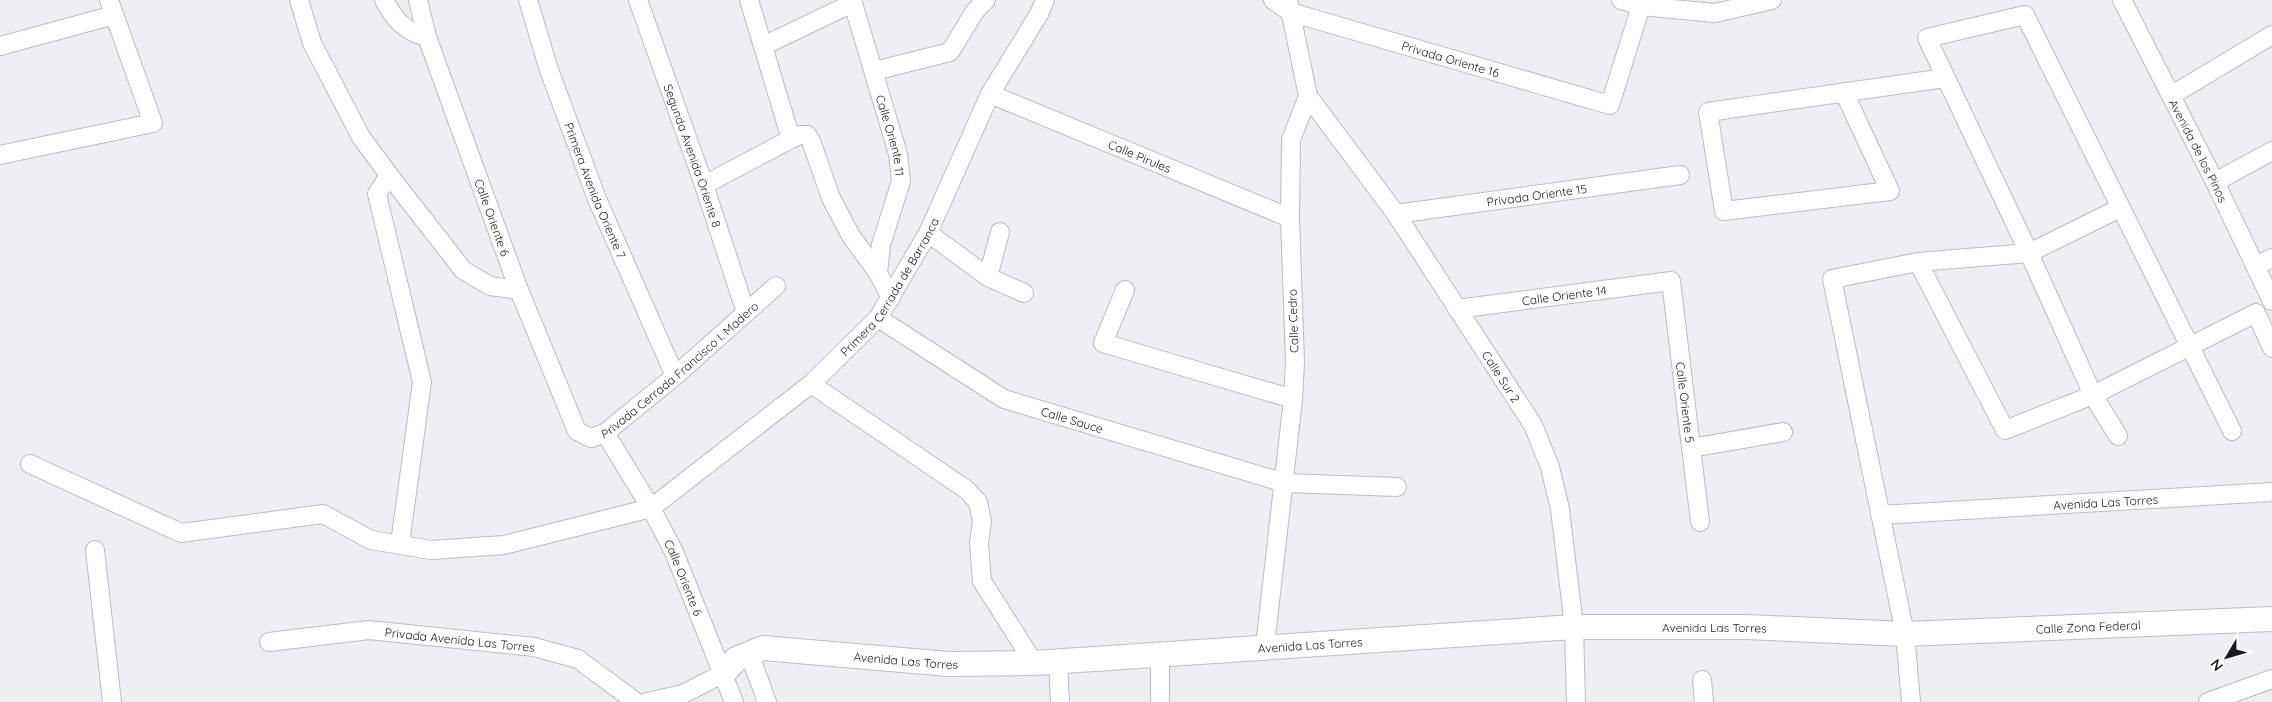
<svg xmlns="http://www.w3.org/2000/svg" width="2272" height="702" font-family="Quicksand,sans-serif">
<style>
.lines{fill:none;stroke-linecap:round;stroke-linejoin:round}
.minor-casing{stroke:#bdbac0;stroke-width:20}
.secondary-casing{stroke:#bdbac0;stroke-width:26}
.minor{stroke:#fff;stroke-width:18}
.secondary{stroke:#fff;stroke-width:24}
.labels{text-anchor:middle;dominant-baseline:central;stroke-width:4;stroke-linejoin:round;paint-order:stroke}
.street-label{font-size:12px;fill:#19181a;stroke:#fff}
</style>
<rect width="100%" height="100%" fill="#f0edf4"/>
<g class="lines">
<defs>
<g id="minor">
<path d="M299 0 312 43 361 137 389 175 463 270 490 286 519 290"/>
<path d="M384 0C394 19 405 32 427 37"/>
<path id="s1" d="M418 0 427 37 519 290 577 431 591 438 605 433 675 376 776 286"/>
<path id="s2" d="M528 0 549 70 597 199 675 376"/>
<path id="s3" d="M638 0 704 185 746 313"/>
<path d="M749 0 791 139"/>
<path id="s4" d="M852 0 898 154 901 181 881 245 878 273 891 298"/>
<path id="s5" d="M1273 0 1290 12 1610 105 1641 6"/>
<path d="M1621 0 1641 6 1715 13 1772 0"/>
<path id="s6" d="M2122 0 2215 182 2272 301"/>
<path d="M0 46 114 15"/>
<path d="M763 46 853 3"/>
<path d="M874 71 950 52 975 11 986 0"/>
<path d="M1844 92 1890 191 1724 211 1708 112 1945 78"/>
<path id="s7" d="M990 94 1290 218"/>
<path d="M2172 95 2272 35"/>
<path id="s8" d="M1308 96 1396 214 1533 425 1550 467 1560 509 1574 627 1576 702"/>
<path d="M0 155 153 123 109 0"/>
<path d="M389 175 377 194 422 382 400 544"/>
<path d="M2215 182 2272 151"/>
<path d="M704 185 791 139 800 135H807L811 141 831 198 851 236 878 273"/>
<path id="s9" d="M1396 214 1680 175"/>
<path d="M928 233 988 277 1024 293"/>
<path d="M1918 262 2005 430 2093 395 2256 313 2272 348"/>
<path d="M2255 266 2272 258"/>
<path d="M988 277 1000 232"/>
<path d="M1125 290 1103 343 1293 399"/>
<path id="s10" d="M1457 309 1671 281 1700 522"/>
<path id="s11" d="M878 318 1004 399 1285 483 1397 487"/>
<path d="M811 384 967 490 978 502 982 521 979 543 982 581 1034 663"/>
<path id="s12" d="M605 433 651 508 674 552 734 702"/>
<path d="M2118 436 2093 395 2029 253 1927 38 2025 15 2232 431"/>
<path d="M1691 448 1783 432"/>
<path id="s13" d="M30 464 181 533 323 514 371 540 431 550 504 545 651 508 811 384 878 318 928 233 990 94 1039 14 1045 0"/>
<path id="s14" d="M1880 515 2272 492"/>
<path d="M95 550 112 702"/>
<path id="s15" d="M269 642 369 630 534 647 578 659 636 702"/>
<path d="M1265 646 1293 399 1295 362 1290 218 1291 140 1308 96 1288 0"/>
<path d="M749 653 767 702"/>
<path d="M1160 654V702"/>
<path d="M1058 662 1060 702"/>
<path d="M1702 680 1704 702"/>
<path d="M647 702 683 694 724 673"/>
<path d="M1911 702 1905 634 1832 279 1918 262 2029 253 2120 208"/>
<path d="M2208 702 2272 679"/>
</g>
<g id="secondary">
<path id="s16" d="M724 673 736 659 763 648 948 664 1034 663 1574 627H1747L1905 634 2272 619"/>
</g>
</defs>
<use href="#minor" class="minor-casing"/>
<use href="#secondary" class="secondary-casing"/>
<use href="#minor" class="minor"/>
<use href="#secondary" class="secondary"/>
</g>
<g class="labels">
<g class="street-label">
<text stroke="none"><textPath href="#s5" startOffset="188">Privada Oriente 16</textPath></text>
<text stroke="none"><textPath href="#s4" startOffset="141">Calle Oriente 11</textPath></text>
<text stroke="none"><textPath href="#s6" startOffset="169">Avenida de los Pinos</textPath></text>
<text stroke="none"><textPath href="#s3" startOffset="165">Segunda Avenida Oriente 8</textPath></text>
<text stroke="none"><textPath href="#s7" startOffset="162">Calle Pirules</textPath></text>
<text stroke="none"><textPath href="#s2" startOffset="202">Primera Avenida Oriente 7</textPath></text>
<text stroke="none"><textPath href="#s9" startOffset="142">Privada Oriente 15</textPath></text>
<text stroke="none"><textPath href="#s1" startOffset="230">Calle Oriente 6</textPath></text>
<text stroke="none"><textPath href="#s13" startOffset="978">Primera Cerrada de Barranca</textPath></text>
<text stroke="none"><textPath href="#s10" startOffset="108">Calle Oriente 14</textPath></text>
<text transform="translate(1293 321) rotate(-92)">Calle Cedro</text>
<text stroke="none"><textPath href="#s1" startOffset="588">Privada Cerrada Francisco I. Madero</textPath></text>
<text stroke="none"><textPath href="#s8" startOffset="341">Calle Sur 2</textPath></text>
<text stroke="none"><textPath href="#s10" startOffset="338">Calle Oriente 5</textPath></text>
<text stroke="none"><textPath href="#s11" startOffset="221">Calle Sauce</textPath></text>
<text stroke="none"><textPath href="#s14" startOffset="226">Avenida Las Torres</textPath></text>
<text stroke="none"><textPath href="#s12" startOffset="165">Calle Oriente 6</textPath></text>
<text stroke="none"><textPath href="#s16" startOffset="1001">Avenida Las Torres</textPath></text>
<text stroke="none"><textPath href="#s16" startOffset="1375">Calle Zona Federal</textPath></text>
<text stroke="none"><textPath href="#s15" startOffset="192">Privada Avenida Las Torres</textPath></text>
<text stroke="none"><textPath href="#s16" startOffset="596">Avenida Las Torres</textPath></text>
<text stroke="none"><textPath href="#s16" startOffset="191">Avenida Las Torres</textPath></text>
</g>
</g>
<g transform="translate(2227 657) rotate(232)" stroke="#ffffff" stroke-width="4" paint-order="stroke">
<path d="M0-4L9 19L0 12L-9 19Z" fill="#19181a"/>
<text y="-8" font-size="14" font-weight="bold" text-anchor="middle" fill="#19181a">N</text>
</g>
</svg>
